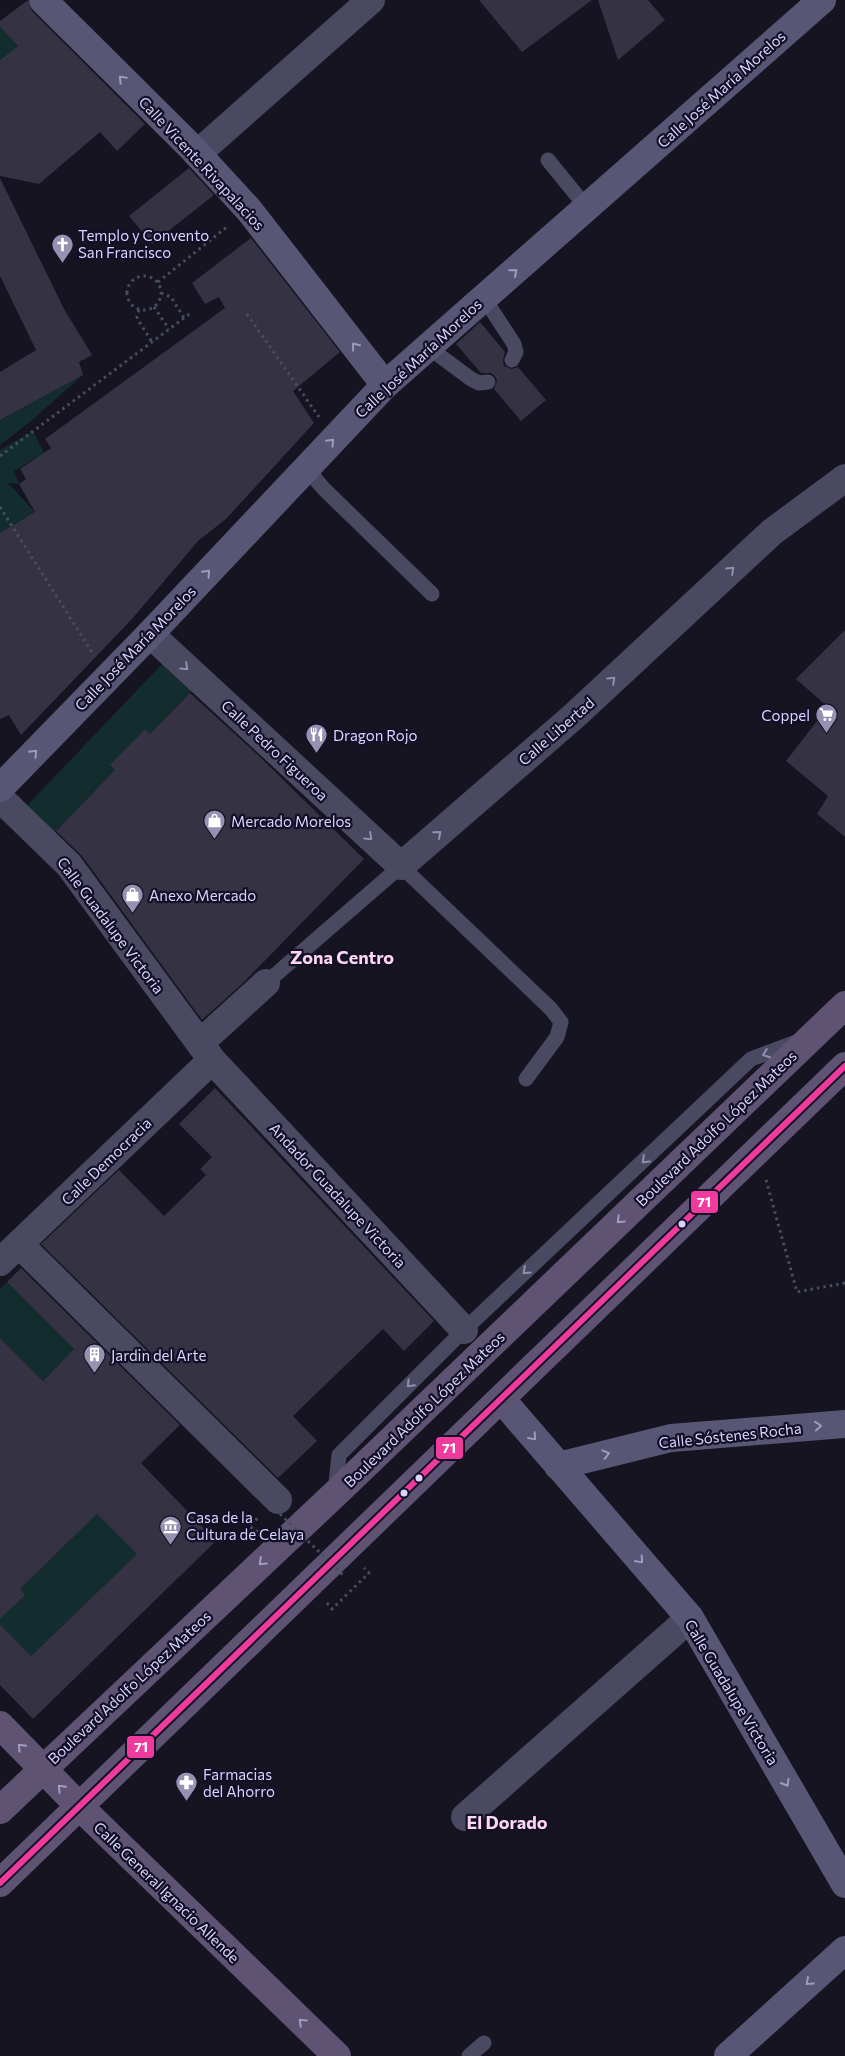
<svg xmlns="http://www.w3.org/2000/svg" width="845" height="2056" font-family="Commissioner,sans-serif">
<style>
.green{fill:#132c2d}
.building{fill:#343243}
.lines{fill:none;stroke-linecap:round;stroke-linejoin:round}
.path{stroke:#44505f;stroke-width:3;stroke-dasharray:2.5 4;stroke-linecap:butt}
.lane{stroke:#4a4962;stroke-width:15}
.street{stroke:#4a4962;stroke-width:28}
.secondary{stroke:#575674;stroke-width:28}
.primary{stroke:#5e5373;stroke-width:28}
.path-bridge{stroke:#44505f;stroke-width:3;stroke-dasharray:2.5 4;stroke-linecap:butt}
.bus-1-casing{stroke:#130f26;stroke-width:10}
.bus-1{stroke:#f13a9d;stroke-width:6}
.oneway{stroke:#9e9bc0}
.oneway2{stroke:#928eb0}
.oneway3{stroke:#a29ac0}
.bus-dot{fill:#d9d4ff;stroke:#130f26;stroke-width:2}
.labels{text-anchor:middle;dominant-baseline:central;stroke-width:4.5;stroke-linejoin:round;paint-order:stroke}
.street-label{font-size:15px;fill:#d9d4ff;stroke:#130f26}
.poi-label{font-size:15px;fill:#d9d4ff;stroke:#130f26;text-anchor:start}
.quarter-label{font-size:18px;font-weight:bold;fill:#ffd6f0;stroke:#130f26}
.line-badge{stroke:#130f26;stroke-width:2}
.badge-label{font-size:14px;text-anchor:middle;font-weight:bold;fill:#fff}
</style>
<rect width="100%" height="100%" fill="#161421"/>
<path class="green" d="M0 27 18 46 0 60Z
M83 375 31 421 0 445V420Z
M33 431 44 453 14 471 19 484 8 483 35 512 0 533V450Z
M163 663 192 691 150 734 145 730 115 770 49 838 21 812Z
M7 1282 74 1349 43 1381 0 1338V1289Z
M97 1514 137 1554 31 1656 0 1624V1619L20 1589Z"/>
<path class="building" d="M28 0 32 11 145 124 117 151 100 132 39 184 0 176V60L18 46 0 27V21Z
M479 0H592L522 52Z
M598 0H648L665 20 618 60Z
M189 168 214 195 152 244 129 216Z
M0 178 64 309 92 355 79 362 83 375 0 420V372L36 350 0 276Z
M251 238 340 352 293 391 314 423 226 519 198 541 132 619 21 735 9 715 0 719V533L35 512 19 484 26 479 20 469 51 448 45 439 225 308 219 297 205 304 192 283Z
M480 322 505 352 503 360 504 366 512 369 518 367 546 400 521 421 494 389 497 381 495 376 491 373H481L456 344Z
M845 630V837L817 814 828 796 786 761 828 707 796 679Z
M190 693 260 757 364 859 243 983 202 1020 82 856 56 831 115 770 110 765 145 729 150 734Z
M215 1088 434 1321 404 1351 383 1329 293 1416 317 1441 278 1478 41 1244 119 1170 164 1216 206 1175 200 1169 212 1157 179 1124Z
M21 1268 180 1425 141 1463 216 1541 33 1719 0 1685V1624L31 1656 137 1554 97 1514 20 1589 25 1595 0 1619V1338L43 1381 74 1349 7 1282Z"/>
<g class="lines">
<path class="path" d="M127 293a17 17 0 1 1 34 0a17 17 0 1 1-34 0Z
M158 282 228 226
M161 293 171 297 184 318
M154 307 169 329
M139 310 137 317 138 320 152 342
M247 314 319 417
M0 456 192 312
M0 507 93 654
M766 1180 797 1292 845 1283
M258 1532 249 1526 259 1517
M327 1603 332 1609 369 1573 364 1568"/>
<path class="lane" d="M548 160 587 208
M484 298 514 344 516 352 512 360
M428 347 471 379 479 383 488 382
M306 468 324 489 432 594
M266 983 401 866 551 1009 561 1022 557 1037 526 1079
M335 1492 339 1455 464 1330 751 1059 799 1041
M469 2056 484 2043"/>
<path class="street" d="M197 154 371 0
M150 634 401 866 574 716 772 532 845 478
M0 798 69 865 212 1060 464 1330
M200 1043 266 983
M19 1244 278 1500
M0 1262 212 1060
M465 1817 690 1618"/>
<path class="secondary" d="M43 0 191 147 249 210 385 385
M0 788 150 634 385 385 822 0
M502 1400 690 1618 845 1884
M558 1466 671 1438 845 1424
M728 2056 845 1950"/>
<path class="primary" d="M0 1725 80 1807 337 2056
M0 1810 335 1494 845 1005
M0 1883 845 1066"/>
<path class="path-bridge" d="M280 1514 344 1576"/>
<defs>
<path id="bus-1" d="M0 1883 845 1066"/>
</defs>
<use href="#bus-1" class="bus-1-casing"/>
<use href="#bus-1" class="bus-1"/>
</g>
<defs><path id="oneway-chevron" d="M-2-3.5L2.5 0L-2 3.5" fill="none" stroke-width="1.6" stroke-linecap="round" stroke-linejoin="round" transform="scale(1.25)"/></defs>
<g class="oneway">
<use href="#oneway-chevron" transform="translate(122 79) rotate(-135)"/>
<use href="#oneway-chevron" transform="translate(514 272) rotate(-41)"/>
<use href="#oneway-chevron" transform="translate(355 346) rotate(-128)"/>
<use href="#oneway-chevron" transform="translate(331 442) rotate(-47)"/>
<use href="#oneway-chevron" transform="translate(207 573) rotate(-47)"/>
<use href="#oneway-chevron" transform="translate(34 753) rotate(-46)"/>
<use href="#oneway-chevron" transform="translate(818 1426) rotate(-5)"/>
<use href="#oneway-chevron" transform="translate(533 1437) rotate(49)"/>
<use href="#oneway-chevron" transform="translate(606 1454) rotate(-14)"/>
<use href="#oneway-chevron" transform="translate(640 1560) rotate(49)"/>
<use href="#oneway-chevron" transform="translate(786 1783) rotate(60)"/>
<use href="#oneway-chevron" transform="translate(809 1982) rotate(138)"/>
</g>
<g class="oneway2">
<use href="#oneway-chevron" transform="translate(731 570) rotate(-43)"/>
<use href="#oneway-chevron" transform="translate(185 667) rotate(43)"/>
<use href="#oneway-chevron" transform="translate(612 680) rotate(-43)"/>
<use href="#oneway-chevron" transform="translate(438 834) rotate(-41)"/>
<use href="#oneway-chevron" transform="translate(369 837) rotate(43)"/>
<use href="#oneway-chevron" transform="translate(766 1054) rotate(159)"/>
<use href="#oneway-chevron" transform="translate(645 1160) rotate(137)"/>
<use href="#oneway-chevron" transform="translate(526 1271) rotate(137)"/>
<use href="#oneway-chevron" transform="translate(410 1384) rotate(135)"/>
</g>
<g class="oneway3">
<use href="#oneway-chevron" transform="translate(620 1220) rotate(136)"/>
<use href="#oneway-chevron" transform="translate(262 1562) rotate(137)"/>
<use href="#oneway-chevron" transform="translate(21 1747) rotate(-134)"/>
<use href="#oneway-chevron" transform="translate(61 1788) rotate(-134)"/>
<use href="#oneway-chevron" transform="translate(302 2022) rotate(-136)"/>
</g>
<defs>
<symbol id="church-pin" viewBox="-11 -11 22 30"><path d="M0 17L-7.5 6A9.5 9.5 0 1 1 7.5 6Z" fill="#9591b1" stroke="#130f26"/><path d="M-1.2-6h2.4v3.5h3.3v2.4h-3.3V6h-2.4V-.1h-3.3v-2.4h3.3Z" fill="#fff"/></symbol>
<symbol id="supermarket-pin" viewBox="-11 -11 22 30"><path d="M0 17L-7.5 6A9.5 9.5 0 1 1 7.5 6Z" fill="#9591b1" stroke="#130f26"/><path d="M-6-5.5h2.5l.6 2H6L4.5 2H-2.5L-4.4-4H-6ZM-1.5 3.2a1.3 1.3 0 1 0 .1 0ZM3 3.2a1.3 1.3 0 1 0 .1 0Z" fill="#fff"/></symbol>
<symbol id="restaurant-pin" viewBox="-11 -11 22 30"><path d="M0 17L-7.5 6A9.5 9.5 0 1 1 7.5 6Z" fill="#9591b1" stroke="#130f26"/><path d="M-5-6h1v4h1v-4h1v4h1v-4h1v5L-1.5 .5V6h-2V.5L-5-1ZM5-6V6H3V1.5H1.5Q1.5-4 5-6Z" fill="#fff"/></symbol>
<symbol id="shop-pin" viewBox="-11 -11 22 30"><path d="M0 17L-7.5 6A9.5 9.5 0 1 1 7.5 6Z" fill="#9591b1" stroke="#130f26"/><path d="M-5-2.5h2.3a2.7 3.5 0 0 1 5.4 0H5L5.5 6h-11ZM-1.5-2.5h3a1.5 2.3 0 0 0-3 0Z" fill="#fff"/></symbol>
<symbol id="building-pin" viewBox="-11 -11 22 30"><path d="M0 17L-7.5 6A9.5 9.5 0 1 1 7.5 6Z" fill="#9591b1" stroke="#130f26"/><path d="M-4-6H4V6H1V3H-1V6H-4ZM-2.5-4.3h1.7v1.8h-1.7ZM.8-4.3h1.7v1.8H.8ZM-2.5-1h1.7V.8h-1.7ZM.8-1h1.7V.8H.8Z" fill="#fff"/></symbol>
<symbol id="museum-pin" viewBox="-11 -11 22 30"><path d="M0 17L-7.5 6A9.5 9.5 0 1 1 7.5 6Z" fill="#9591b1" stroke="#130f26"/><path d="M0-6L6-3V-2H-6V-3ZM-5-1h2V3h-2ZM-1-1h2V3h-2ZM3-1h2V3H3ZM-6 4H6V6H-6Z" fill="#fff"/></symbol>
<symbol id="pharmacy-pin" viewBox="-11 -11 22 30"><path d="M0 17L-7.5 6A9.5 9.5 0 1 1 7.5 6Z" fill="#9591b1" stroke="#130f26"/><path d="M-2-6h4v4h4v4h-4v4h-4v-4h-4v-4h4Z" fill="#fff"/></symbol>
</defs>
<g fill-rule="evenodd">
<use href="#church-pin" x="50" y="232" width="25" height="34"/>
<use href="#supermarket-pin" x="814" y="702" width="25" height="34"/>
<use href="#restaurant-pin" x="304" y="722" width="25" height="34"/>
<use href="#shop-pin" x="202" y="808" width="25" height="34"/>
<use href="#shop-pin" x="120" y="882" width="25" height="34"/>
<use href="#building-pin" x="82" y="1342" width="25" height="34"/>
<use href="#museum-pin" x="158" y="1514" width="25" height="34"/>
<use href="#pharmacy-pin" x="174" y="1770" width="25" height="34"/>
</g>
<g class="bus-dot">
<circle cx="682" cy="1224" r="4.5"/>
<circle cx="419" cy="1478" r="4.5"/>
<circle cx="404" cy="1493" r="4.5"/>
</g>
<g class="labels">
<g class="street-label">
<text transform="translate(721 89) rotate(-42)">Calle José María Morelos</text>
<text transform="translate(202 163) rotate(47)">Calle Vicente Rivapalacios</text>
<text transform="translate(418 358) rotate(-43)">Calle José María Morelos</text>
<text transform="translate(135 648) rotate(-46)">Calle José María Morelos</text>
<text transform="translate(556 731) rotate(-41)">Calle Libertad</text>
<text transform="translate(275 750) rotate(43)">Calle Pedro Figueroa</text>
<text transform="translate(111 925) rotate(53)">Calle Guadalupe Victoria</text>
<text transform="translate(716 1128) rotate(-44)">Boulevard Adolfo López Mateos</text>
<text transform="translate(106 1161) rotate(-44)">Calle Democracia</text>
<text transform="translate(338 1195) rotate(47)">Andador Guadalupe Victoria</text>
<text transform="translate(424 1409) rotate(-44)">Boulevard Adolfo López Mateos</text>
<text transform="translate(730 1435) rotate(-6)">Calle Sóstenes Rocha</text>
<text transform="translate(129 1687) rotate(-43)">Boulevard Adolfo López Mateos</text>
<text transform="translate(732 1692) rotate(59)">Calle Guadalupe Victoria</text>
<text transform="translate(167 1892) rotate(44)">Calle General Ignacio Allende</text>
</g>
<g class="poi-label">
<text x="78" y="235">Templo y Convento<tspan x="78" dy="17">San Francisco</tspan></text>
<text x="810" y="715" text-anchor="end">Coppel</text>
<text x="333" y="735">Dragon Rojo</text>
<text x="231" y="821">Mercado Morelos</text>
<text x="149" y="895">Anexo Mercado</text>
<text x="111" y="1355">Jardin del Arte</text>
<text x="186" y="1517">Casa de la<tspan x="186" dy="17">Cultura de Celaya</tspan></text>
<text x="203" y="1774">Farmacias<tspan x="203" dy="17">del Ahorro</tspan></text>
</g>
<g class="quarter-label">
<text x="342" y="957">Zona Centro</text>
<text x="507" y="1822">El Dorado</text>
</g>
</g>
<g class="line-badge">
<rect x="690" y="1190" width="29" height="24" rx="5" fill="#f13a9d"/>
<rect x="435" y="1436" width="29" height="24" rx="5" fill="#f13a9d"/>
<rect x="126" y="1735" width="29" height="24" rx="5" fill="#f13a9d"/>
</g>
<g class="badge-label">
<text x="704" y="1207">71</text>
<text x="449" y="1453">71</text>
<text x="141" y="1752">71</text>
</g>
</svg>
